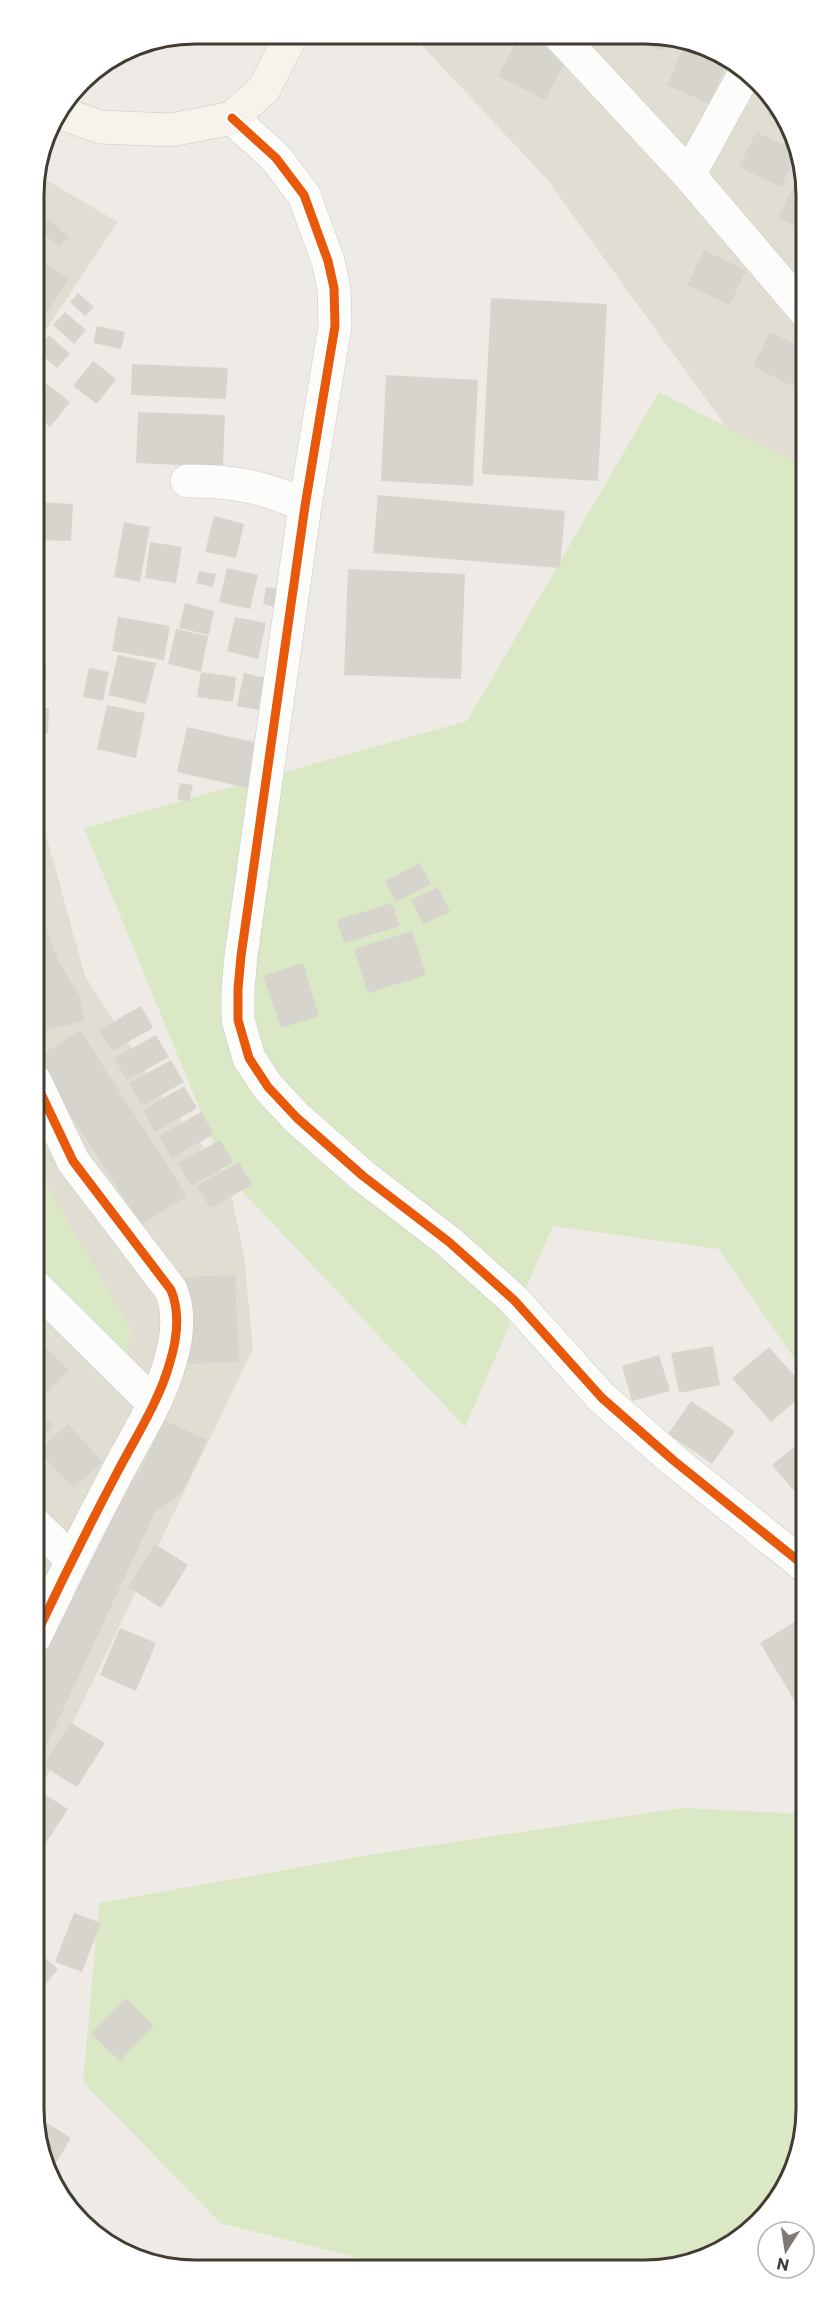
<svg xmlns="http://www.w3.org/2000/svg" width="840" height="2304" font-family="Commissioner,sans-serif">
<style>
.residential{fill:#e2ddd3}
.green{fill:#dbe8c5}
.building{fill:#d7d4ce}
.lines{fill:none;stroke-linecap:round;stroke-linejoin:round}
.minor-casing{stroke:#cac7c2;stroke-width:34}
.secondary-casing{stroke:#cdc8bd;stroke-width:34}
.minor{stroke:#fcfcfb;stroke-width:33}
.secondary{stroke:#f6f3ec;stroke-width:33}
.cycleway-casing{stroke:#fff;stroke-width:13}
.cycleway{stroke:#e8590c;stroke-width:9}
.rim{fill:none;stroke:#423c33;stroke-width:3}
</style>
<rect width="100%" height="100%" fill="#eeebe6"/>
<path class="residential" d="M411 34 678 36 760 80 804 162V480L734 438 546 178Z
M36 174 118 222 34 348 33 183Z
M34 791 85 976 165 1100 227 1175 244 1255 253 1349 36 1799Z"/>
<path class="green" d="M659 392 804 467 806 1376 719 1249 553 1226 465 1427 227 1175 84 828 467 721Z
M35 1165 132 1331 125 1357 35 1267Z
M681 1808 806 1814 807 2120 795 2171 767 2216 727 2249 678 2268H398L220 2223 83 2082 99 1903 374 1854Z"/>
<path class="building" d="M520 35 567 59 545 100 498 76Z
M627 36H669L662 51Z
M686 41 727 63 709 104 667 85Z
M772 103 775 108 782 122 767 115Z
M756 132 798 152 781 187 739 167Z
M795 183 804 187V230L778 218Z
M47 218 69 237 59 247 38 228Z
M704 250 746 270 730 305 687 285Z
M33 255 69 279 34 332V312Z
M78 293 94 307 85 316 70 302Z
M491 298 607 304 598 481 482 474Z
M65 312 86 330 74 344 53 325Z
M97 326 125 332 121 349 93 343Z
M770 332 804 348V369L795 387 753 367Z
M49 335 70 354 57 368 36 350Z
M93 361 116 379 97 404 73 386Z
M132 364 228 368 226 399 131 395Z
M386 375 478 380 473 486 381 481Z
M47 384 70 402 50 427 34 414V401Z
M138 412 225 415 223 467 136 463Z
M378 495 565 511 560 568 373 553Z
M39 502 73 504 71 541 38 540Z
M214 516 244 524 236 558 205 552Z
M124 522 150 527 140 582 114 577Z
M150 542 182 547 176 583 145 578Z
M227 568 258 575 250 609 219 602Z
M348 569 465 574 461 679 344 675Z
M199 571 216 574 213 587 196 583Z
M266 587 279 589 275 607 263 604Z
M185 603 214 611 209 635 179 628Z
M118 617 170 626 164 660 112 651Z
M235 617 266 623 258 659 227 651Z
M176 629 208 636 201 672 168 664Z
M118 655 156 663 146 704 108 695Z
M34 664H46V680H34Z
M89 668 109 672 103 701 83 697Z
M201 672 236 677 233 702 197 697Z
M244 673 265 678 258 710 237 706Z
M107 705 145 713 136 758 97 749Z
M34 708H49L48 733H34Z
M187 727 258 743 248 788 177 772Z
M180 783 193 785 189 802 177 799Z
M420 863 431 884 396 902 385 881Z
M34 881 48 933 59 962 80 997 84 1021 35 1033 34 968 48 965 34 967Z
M438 887 450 912 423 924 411 900Z
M392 903 400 926 344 943 337 920Z
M412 931 426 975 368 993 354 949Z
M303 963 319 1016 281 1028 263 976Z
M141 1006 153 1028 112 1051 99 1030Z
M80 1030 187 1196 141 1225 35 1059Z
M156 1035 169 1057 127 1080 114 1058Z
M171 1060 184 1082 142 1106 129 1083Z
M184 1086 197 1108 155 1132 143 1110Z
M201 1112 214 1134 172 1158 159 1136Z
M220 1140 233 1162 191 1186 178 1163Z
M239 1162 252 1185 210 1208 197 1186Z
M235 1275 239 1362 188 1364 184 1277Z
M35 1336 69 1370 41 1398 35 1392Z
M713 1346 720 1385 679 1393 671 1353Z
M769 1347 806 1389V1392L771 1422 732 1378Z
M659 1355 670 1391 632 1401 622 1366Z
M691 1401 735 1431 712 1464 668 1434Z
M35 1407 54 1426 35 1444Z
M164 1420 207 1440 182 1493 155 1512 43 1753 36 1749 35 1658 112 1492 139 1473Z
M68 1424 103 1462 74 1488 38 1451Z
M806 1437V1505L772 1465Z
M155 1544 188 1565 161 1608 128 1587Z
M806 1615V1720L760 1643Z
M120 1628 156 1643 136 1691 100 1675Z
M71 1723 105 1743 77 1787 43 1766Z
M36 1789 68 1809 40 1852 36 1850Z
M74 1913 101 1923 82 1972 55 1962Z
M36 1950 58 1969 36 1996Z
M125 1998 154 2025 120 2061 91 2034Z
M36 2116 71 2138 52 2170 36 2142Z"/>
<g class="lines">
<defs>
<path id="minor" d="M559 35 689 175 804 310
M232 118 276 158 304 195 328 261 334 288 335 326 305 506 241 956 238 989V1020L249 1058 268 1087 297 1118 363 1176 449 1242 514 1300 602 1398 673 1460 806 1567
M689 175 745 73
M187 481C232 481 264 486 305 506
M35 1081 73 1161 171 1290C180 1312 177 1339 170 1362 160 1399 137 1435 119 1469 90 1524 62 1580 35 1637
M35 1286 153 1403
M35 1524 71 1559"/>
<path id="secondary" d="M58 112 100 127 171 130 232 118 264 89 292 34"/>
</defs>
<use href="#minor" class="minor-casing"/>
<use href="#secondary" class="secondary-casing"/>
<use href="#minor" class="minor"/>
<use href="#secondary" class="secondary"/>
<defs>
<path id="cycleway" d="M232 118 276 158 304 195 328 261 334 288 335 326 305 506 241 956 238 989V1020L249 1058 268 1087 297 1118 363 1176 449 1242 514 1300 602 1398 673 1460 806 1567
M35 1081 73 1161 171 1290C180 1312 177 1339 170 1362 160 1399 137 1435 119 1469 90 1524 62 1580 35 1637"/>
</defs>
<use href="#cycleway" class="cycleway-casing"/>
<use href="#cycleway" class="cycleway"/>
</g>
<path d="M0 0H840V2304H0ZM195 44H645A151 151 0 0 1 796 195V2109A151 151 0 0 1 645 2260H195A151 151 0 0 1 44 2109V195A151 151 0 0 1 195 44Z" fill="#fff" fill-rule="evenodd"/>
<path class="rim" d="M195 44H645A151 151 0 0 1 796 195V2109A151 151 0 0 1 645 2260H195A151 151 0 0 1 44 2109V195A151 151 0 0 1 195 44Z"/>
<g transform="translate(786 2250) rotate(192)"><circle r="28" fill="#ffffff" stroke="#b3b1ad" stroke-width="1.5"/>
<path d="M0-4.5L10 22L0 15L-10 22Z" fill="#7e7972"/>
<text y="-9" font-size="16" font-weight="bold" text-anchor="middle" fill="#423c33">N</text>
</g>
</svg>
